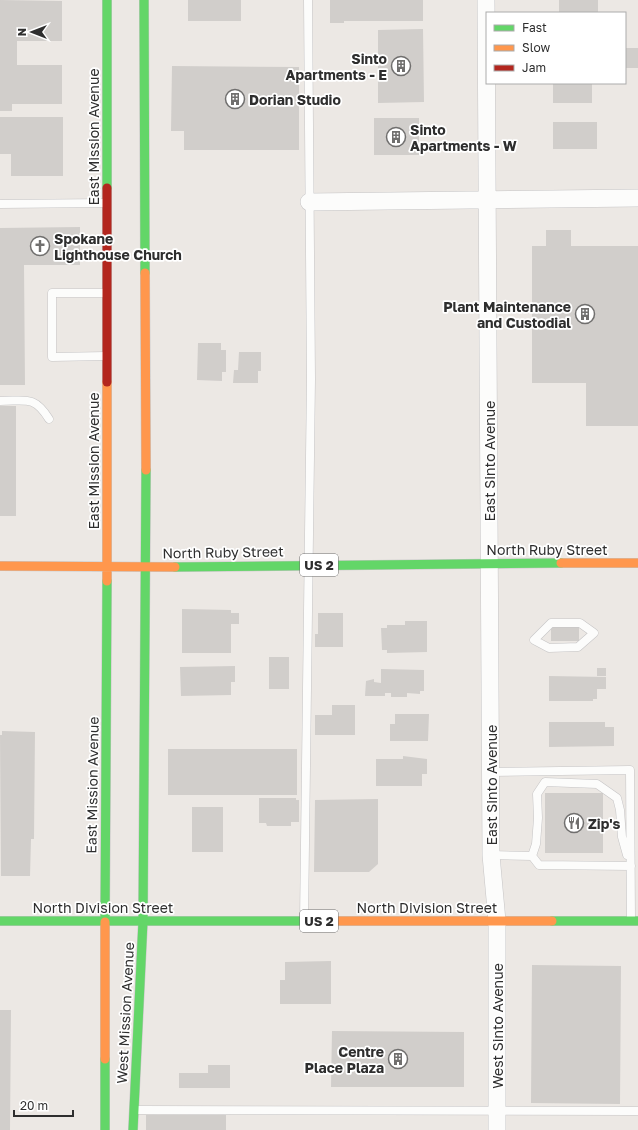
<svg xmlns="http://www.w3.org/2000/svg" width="638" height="1130" font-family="'Golos Text',sans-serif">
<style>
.building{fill:#d1cecb}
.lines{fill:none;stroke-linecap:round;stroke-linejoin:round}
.lane-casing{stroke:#c5c4c5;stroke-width:9}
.street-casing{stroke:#c5c4c5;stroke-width:18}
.fast-casing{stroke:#c5c4c5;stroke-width:10}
.slow-casing{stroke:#c5c4c5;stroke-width:10}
.jam-casing{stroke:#c5c4c5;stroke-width:10}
.lane{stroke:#fcfcfb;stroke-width:8}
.street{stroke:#fcfcfb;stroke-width:17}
.fast{stroke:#63d668;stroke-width:9}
.slow{stroke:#ff974d;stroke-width:9}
.jam{stroke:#b3261e;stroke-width:9}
.labels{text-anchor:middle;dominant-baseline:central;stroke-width:3.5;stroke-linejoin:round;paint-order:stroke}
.shield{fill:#fff;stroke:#6d6d6d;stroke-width:1}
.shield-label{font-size:13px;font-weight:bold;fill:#2e2e2e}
.poi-label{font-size:14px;font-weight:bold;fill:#2e2e2e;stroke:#fff;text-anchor:start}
.street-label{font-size:14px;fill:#2e2e2e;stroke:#fff}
</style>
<rect width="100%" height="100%" fill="#ece8e4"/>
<path class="building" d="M0 0 62 1V41H17V65H62V104H12V111H0Z
M188 0H241V21H188Z
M330 0H423V21H344V23H330Z
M559 0H598V13H559Z
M423 29 424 102 378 103V30Z
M625 48H638V68H625Z
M172 66 299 67V150H184V131H171Z
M553 83H592V103H553Z
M0 117H63V176H11V154H0Z
M374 118H419V155H374Z
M553 122H597V149H553Z
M80 227V265H24L25 385H0V228Z
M546 230H571V246H638V426H586V383H532V246H546Z
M198 343H221V350H226V372H222V381L197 380Z
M239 352H261V371H258V383H233L234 370H238Z
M0 406H16V516H0Z
M182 609 231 610V613H239V624H231V653H182Z
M318 613H343V647H315V634H318Z
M405 621H427V652L387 653V650H382L381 628H387V625H405Z
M551 627H579V641H551Z
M269 657H289V689H269Z
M235 666V682H231V695L181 696 180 667Z
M597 668H606V676H597Z
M381 669 424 670V691H420V694L407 693V697H391V693H385V696H365L366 681 374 679V682L381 683Z
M549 676 606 677V689H597V699H593V701H549Z
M332 705H355V735H315V715H332Z
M395 714H429L428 741H390V724H395Z
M549 722H605V727H614V746L549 747Z
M2 731 35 732 34 839H31L30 876H1L0 735H2Z
M168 749H297V795H168Z
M403 756 427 759V774H422V786H376V759H403Z
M545 793H603V853H545Z
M259 798H296V800H299V822H291V826H267L266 823H259Z
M378 799V864L369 872H314L315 800Z
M192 807H223V852H192Z
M331 961V1004H280V980H285V962Z
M532 965 621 966 620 1104 531 1103Z
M0 1010H11L10 1130H0Z
M332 1031 464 1032V1087H331Z
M208 1065H230V1088H179V1073H208Z
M146 1115H226V1130H146Z"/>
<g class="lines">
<defs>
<path id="lane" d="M0 204 106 203
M106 293H52V357L106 356
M0 401C26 401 34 395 49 419
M551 623H580L594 633 578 647 549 648 534 640Z
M490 772 630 770 631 920
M491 855 532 856 539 865 631 866
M532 856 536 844 538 818 537 794 545 782 597 784 617 798 620 810 622 837 627 855
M304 921 311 379 308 0
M135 1110 638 1111"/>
<path id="street" d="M486 0 491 855 497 921V1130
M309 202 638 198"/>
<path id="fast" d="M107 0V188
M144 0 145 273
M175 567 561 563
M0 921H307
M143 921 146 470
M552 921H638
M105 922 107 581
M105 1059V1130
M133 1130 143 921"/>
<path id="slow" d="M145 273 146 470
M107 382V581
M561 563H638
M0 566 175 567
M307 921H552
M105 922V1059"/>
<path id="jam" d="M107 188V382"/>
</defs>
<use href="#lane" class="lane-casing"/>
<use href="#street" class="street-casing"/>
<use href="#fast" class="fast-casing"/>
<use href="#slow" class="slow-casing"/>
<use href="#jam" class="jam-casing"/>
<use href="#lane" class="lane"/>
<use href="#street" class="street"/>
<use href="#fast" class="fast"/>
<use href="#slow" class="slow"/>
<use href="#jam" class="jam"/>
</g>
<defs>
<symbol id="building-ring" viewBox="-11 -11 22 22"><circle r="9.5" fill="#fff" stroke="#706f6e" stroke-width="1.5"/><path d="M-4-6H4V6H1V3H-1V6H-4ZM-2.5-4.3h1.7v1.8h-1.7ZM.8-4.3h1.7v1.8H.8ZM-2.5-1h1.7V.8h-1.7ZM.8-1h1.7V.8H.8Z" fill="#706f6e"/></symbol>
<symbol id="church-ring" viewBox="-11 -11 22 22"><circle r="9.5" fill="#fff" stroke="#706f6e" stroke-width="1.5"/><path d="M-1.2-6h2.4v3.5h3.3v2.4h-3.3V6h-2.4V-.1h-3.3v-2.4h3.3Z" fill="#706f6e"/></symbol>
<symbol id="restaurant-ring" viewBox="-11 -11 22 22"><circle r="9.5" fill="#fff" stroke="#706f6e" stroke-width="1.5"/><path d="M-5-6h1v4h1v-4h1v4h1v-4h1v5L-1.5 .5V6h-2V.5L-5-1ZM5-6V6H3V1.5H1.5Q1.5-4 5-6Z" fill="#706f6e"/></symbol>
</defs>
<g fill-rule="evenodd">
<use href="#building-ring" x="390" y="55" width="22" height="22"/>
<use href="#building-ring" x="224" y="88" width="22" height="22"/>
<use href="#building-ring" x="385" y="126" width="22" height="22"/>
<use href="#church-ring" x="29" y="235" width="22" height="22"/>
<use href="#building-ring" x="574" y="303" width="22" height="22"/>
<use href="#restaurant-ring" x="563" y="812" width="22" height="22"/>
<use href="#building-ring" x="387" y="1048" width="22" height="22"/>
</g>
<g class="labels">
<g class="shield">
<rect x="300" y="554" width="38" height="22" rx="3"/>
<rect x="300" y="910" width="38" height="22" rx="3"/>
</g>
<g class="shield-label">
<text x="319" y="565">US 2</text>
<text x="319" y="921">US 2</text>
</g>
<g class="poi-label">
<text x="387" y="58" text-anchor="end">Sinto<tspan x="387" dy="16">Apartments - E</tspan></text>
<text x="249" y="99">Dorian Studio</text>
<text x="410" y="129">Sinto<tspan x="410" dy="16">Apartments - W</tspan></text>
<text x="54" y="238">Spokane<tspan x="54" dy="16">Lighthouse Church</tspan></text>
<text x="571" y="306" text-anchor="end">Plant Maintenance<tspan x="571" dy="16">and Custodial</tspan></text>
<text x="588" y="823">Zip's</text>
<text x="384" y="1051" text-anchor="end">Centre<tspan x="384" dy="16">Place Plaza</tspan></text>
</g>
<g class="street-label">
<text transform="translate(93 137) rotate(-90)">East Mission Avenue</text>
<text transform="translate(93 461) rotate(-90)">East Mission Avenue</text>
<text transform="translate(489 461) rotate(-90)">East Sinto Avenue</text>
<text x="547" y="549">North Ruby Street</text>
<text transform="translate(223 552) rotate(-1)">North Ruby Street</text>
<text transform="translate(92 785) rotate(-89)">East Mission Avenue</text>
<text transform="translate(491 785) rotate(-90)">East Sinto Avenue</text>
<text x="103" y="907">North Division Street</text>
<text x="427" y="907">North Division Street</text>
<text transform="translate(125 1013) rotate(-87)">West Mission Avenue</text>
<text transform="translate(497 1026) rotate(-90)">West Sinto Avenue</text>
</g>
</g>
<rect x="486" y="12" width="140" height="72" fill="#ffffff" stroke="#ababab"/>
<rect x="494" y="25" width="20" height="6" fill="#63d668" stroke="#ababab"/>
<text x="522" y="32" font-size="12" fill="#2e2e2e">Fast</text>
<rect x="494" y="45" width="20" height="6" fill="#ff974d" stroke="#ababab"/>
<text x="522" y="52" font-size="12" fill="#2e2e2e">Slow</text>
<rect x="494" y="65" width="20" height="6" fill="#b3261e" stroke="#ababab"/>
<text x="522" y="72" font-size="12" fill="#2e2e2e">Jam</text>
<g transform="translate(32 32) rotate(270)" stroke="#ffffff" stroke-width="3" paint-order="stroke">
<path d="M0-3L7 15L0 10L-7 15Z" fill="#2e2e2e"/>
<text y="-6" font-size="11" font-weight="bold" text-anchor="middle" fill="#2e2e2e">N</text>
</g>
<path d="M14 1110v6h59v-6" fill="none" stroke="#2e2e2e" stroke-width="2"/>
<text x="20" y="1110" font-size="12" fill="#2e2e2e" stroke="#ffffff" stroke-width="3" paint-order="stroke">20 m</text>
</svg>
